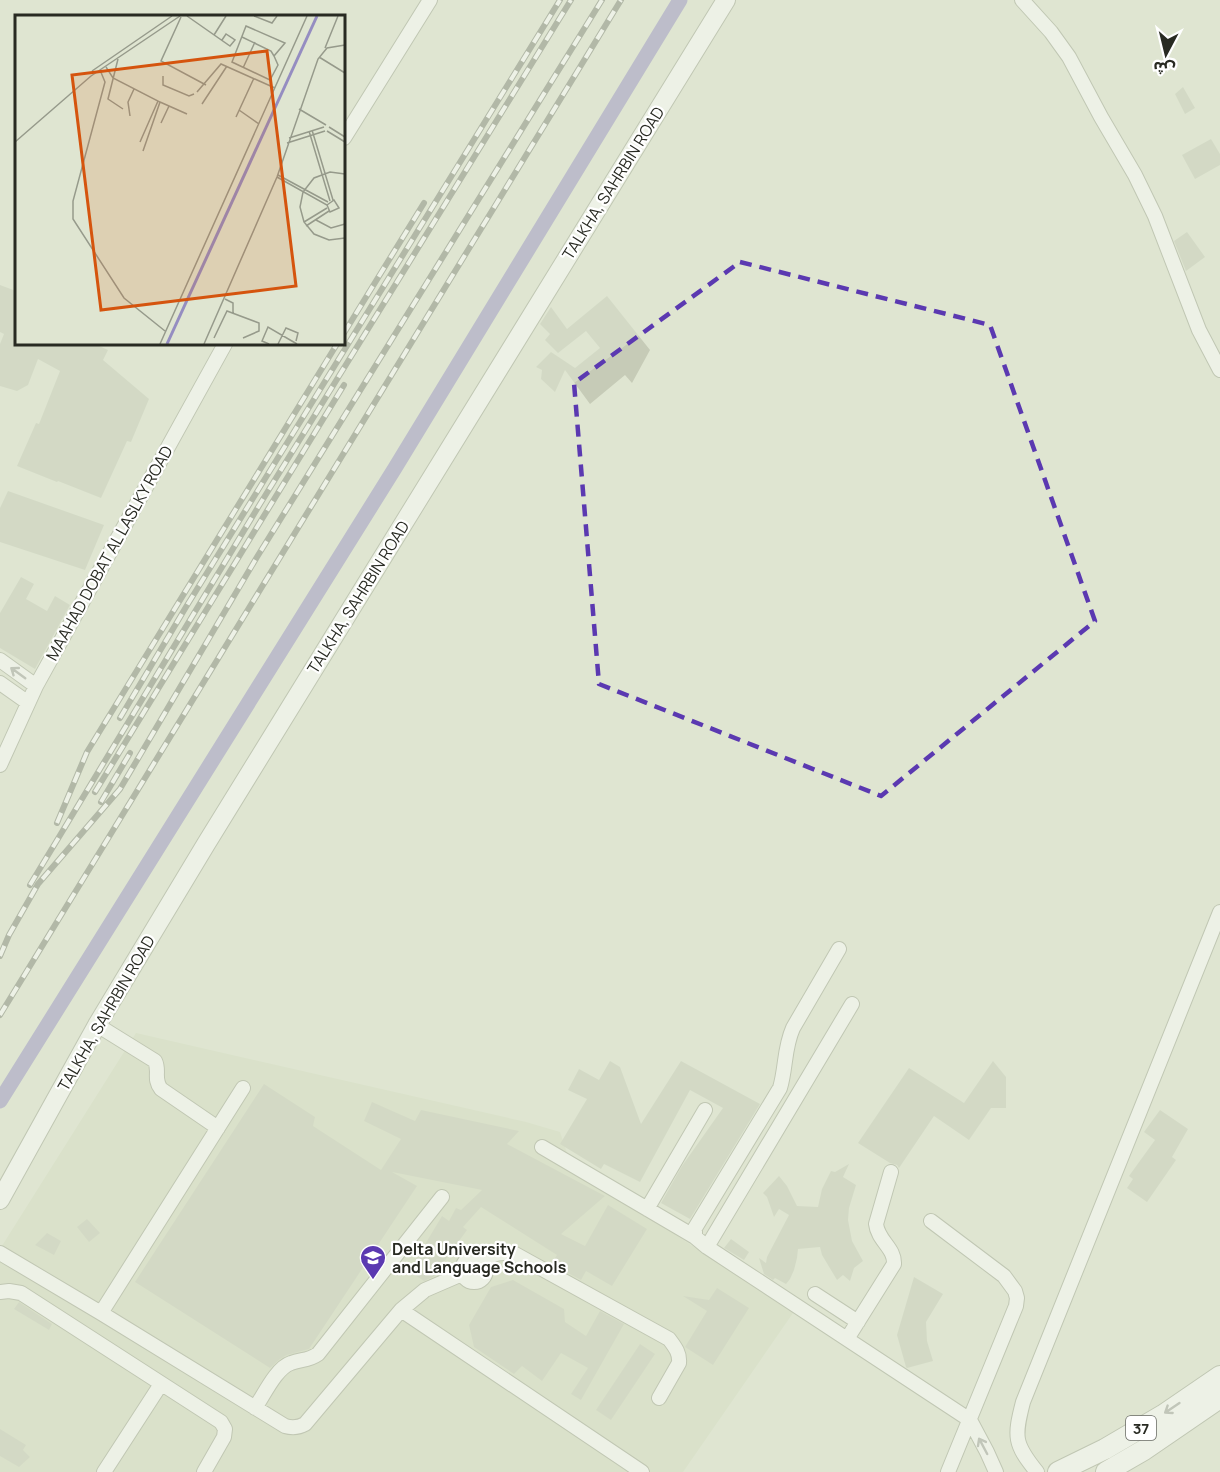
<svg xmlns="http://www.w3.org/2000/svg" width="1220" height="1472" font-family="Manrope,'Noto Sans Arabic',sans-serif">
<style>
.built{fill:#d5dcc0}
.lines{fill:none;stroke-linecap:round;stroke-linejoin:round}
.canal{stroke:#958dc1;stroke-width:15}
.building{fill:#c6cbb7}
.minor-casing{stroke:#9da28f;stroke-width:16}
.major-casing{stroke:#9da28f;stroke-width:20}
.highway-casing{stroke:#9da28f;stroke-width:22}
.minor{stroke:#fff;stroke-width:14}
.major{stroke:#fff;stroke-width:18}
.highway{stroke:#fff;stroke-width:20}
.rail-casing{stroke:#7c8073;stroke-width:6}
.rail{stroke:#fff;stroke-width:4;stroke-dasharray:11;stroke-linecap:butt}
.oneway{stroke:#9e9f9c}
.marked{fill:none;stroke:#5b39b1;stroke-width:4.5;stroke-dasharray:12 8;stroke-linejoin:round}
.labels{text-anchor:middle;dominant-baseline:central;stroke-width:4.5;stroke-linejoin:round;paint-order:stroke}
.shield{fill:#fff;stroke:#686a64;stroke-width:1.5}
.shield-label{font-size:15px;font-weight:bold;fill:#282a22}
.street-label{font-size:16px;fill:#282a22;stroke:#fff}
.poi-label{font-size:16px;font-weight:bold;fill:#282a22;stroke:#fff;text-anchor:start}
.inset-river{fill:none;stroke:#958dc1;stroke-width:3}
.inset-road{fill:none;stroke:#969a8b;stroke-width:1.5}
.view{fill:#d5540e;fill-opacity:0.15;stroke:#d5540e;stroke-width:3}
.inset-edge{fill:none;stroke:#282a22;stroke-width:3}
</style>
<rect width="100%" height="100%" fill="#dfe5d1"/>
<path class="built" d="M136 1033 526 1122 560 1132 571 1165 793 1313 683 1472H0V1249Z"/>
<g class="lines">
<path class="canal" d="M0 1101 395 468 680 0"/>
</g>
<path class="building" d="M1183 87 1195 108 1185 114 1175 94Z
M1211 139 1220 154V165L1195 179 1182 155Z
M1187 232 1205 257 1186 271 1174 241Z
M0 285 16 291V344H95L108 350 103 360 149 399 131 442 127 441 101 498 58 481 57 482 17 466 36 423 39 424 60 371 38 359 28 385 17 391 0 386V344L4 334 0 332Z
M607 296 650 350 632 383 625 375 590 404 565 370 555 392 541 379 542 370 536 367 551 352 575 368 600 348 586 331 558 353 545 340 550 334 540 324 551 307 567 329Z
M8 491 104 525 85 570 0 542V508Z
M21 577 34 584 26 599 47 611 55 596 70 605 35 669 0 648V613Z
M610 1061 620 1067 641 1124 681 1061 760 1104 690 1219 661 1203 682 1166 723 1108 690 1090 640 1182 604 1164 601 1169 560 1144 587 1099 568 1090 579 1069 599 1080Z
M993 1061 1006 1077V1108H991L969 1140 934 1116 899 1168 897 1165 890 1163 858 1143 909 1068 964 1103Z
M264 1084 315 1117 313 1126 381 1170 401 1139 364 1121 372 1102 415 1121 421 1110 519 1131 507 1144 605 1196 561 1234 585 1246 608 1205 647 1229 612 1286 586 1271 581 1280 551 1264 557 1255 481 1207 463 1227 467 1230 433 1277 424 1281 409 1271 442 1216 449 1221 456 1208 461 1210 482 1190 392 1172 417 1186 309 1349 287 1355 280 1359 270 1368 135 1282Z
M1160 1110 1188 1129 1172 1157 1176 1160 1147 1202 1127 1188 1133 1179 1129 1176 1155 1140 1144 1132Z
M849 1164 843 1177 856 1185 849 1208 848 1220 852 1241 863 1261 854 1268 850 1281 843 1275 837 1280 822 1255 820 1247 798 1249 797 1258 794 1270 790 1279 786 1284 775 1278 773 1280 764 1274 759 1258 766 1263 767 1257 789 1215 779 1209 774 1217 767 1197 763 1193 779 1176 787 1186 797 1206 818 1207 822 1189 831 1171 835 1172Z
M87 1219 100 1233 89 1242 77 1227Z
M47 1233 61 1241 54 1255 35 1245Z
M731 1239 749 1252 744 1260 724 1248Z
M914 1277 943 1294 926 1322 927 1341 933 1361 907 1368 906 1367 897 1335Z
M513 1280 564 1309 565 1322 586 1336 600 1311 624 1324 581 1400 571 1394 588 1368 561 1353 542 1381 522 1366 514 1374 474 1347 469 1325 491 1287Z
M717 1288 749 1308 713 1365 685 1347 707 1311 683 1296 709 1300Z
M19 1302 52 1324 49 1330 14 1309Z
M640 1344 655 1354 611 1420 596 1410Z
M0 1429 26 1445 23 1450 30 1457 19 1467 0 1456Z"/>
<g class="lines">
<defs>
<path id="minor" d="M1022 0 1051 32 1069 57 1101 117 1135 175 1155 216 1199 330 1220 370
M344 138 430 0
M0 660 36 686
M0 683 27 702
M0 765 36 686 225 344
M839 949 793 1028C784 1048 786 1068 780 1088L695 1228V1237L707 1247 970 1420 987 1452 996 1472
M97 1025 155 1061C160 1071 153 1079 161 1089L218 1128
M542 1147 695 1237
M647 1209 705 1110
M931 1221 1004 1276 1015 1291 1017 1298 1016 1306 948 1472
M707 1247 852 1004
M0 1253 101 1313 285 1426C292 1428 298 1428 305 1424L401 1310 425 1290 462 1274
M462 1270a12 12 0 1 1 24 0a12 12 0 1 1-24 0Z
M484 1262C492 1252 503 1252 515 1254L669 1339C675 1347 680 1353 679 1363L659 1398
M0 1292 9 1291 21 1293 221 1422 225 1429 224 1437 204 1472
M815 1294 858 1322
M401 1310 642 1472
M101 1313 243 1088
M847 1339 894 1264C895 1248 878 1241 876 1224L891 1172
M255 1408C264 1395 276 1368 291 1363 302 1359 308 1361 318 1354L442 1197
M104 1472 161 1384
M1037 1472C1014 1444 1014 1437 1023 1402L1220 912"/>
<path id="major" d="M0 1200 97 1025 206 844 726 0"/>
<path id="highway" d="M1058 1472 1105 1449 1163 1415 1220 1376
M1106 1472 1144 1450 1220 1398"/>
</defs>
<use href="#minor" class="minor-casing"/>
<use href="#major" class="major-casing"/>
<use href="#highway" class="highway-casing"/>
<use href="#minor" class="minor"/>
<use href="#major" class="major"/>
<use href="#highway" class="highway"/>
<defs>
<path id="rail" d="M344 333 424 203
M120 718 186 607 560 0
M95 792 344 385
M101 802 130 753
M57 823 87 752 337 344
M30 885 260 504 571 0
M0 956 9 935 38 884 120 789 257 557 602 0
M0 1015 621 0"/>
</defs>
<use href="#rail" class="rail-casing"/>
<use href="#rail" class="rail"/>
</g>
<defs><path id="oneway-shaft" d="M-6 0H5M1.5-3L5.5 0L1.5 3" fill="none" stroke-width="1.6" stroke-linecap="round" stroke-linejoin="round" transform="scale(1.5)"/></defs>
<g class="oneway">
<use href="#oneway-shaft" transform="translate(18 673) rotate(-144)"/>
<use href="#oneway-shaft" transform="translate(1172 1408) rotate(146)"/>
<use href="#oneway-shaft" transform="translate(983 1446) rotate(-118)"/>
</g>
<path d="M0 0H1220V1472H0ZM740 262 990 325 1095 621 881 796 599 684 574 383Z" fill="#dfe5d1" fill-opacity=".55" fill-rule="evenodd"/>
<path class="marked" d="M740 262 990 325 1095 621 881 796 599 684 574 383Z"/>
<defs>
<symbol id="university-pin" viewBox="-11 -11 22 30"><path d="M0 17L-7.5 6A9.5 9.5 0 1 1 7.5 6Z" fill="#5b39b1" stroke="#fff"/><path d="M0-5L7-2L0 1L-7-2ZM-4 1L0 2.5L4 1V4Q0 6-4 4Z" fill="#fff"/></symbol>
</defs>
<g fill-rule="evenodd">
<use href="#university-pin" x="358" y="1243" width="30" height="40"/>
</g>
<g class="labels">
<rect class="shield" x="1126" y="1416" width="30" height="24" rx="4.5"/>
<g class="shield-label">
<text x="1141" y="1428">37</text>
</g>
<g class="street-label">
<text transform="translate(613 183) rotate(-58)">TALKHA, SAHRBIN ROAD</text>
<text transform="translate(109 553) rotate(-61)">MAAHAD DOBAT AL LASLKY ROAD</text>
<text transform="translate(358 597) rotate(-58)">TALKHA, SAHRBIN ROAD</text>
<text transform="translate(106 1013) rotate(-60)">TALKHA, SAHRBIN ROAD</text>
</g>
<g class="poi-label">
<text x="392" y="1249">Delta University<tspan x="392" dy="18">and Language Schools</tspan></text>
</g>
</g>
<g transform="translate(15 15)">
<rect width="330" height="330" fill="#dfe5d1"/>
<path class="inset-river" d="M152 329 302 1"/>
<path class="inset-road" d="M172 1 215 31 220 25 211 19 207 25M239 1 257 8 262 1M166 2 146 46 191 70M231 11 270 28 259 41 263 50 255 65 217 47ZM199 20 211 1M227 22 256 36 259 41M310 33 323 1M304 42 330 58M103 44 93 84 108 94M91 52 98 63 145 87 128 136M228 53 240 27M85 55 90 67 58 186V204L109 283 150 316M77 56 157 1M148 61V70L174 81 179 79M182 77 206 49 260 73M145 87 172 99M187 89 212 51M284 94 311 110M224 95 244 109M115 101 113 87 119 74M221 102 239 63M146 108 154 91M314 112 330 122M297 115 318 185M294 116 315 186M312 116 330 127M274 123 309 112M0 127 76 61 165 1M125 127 143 86M272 128 310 116M330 159 315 157 299 163 288 177 285 192 289 207 299 219 314 225 330 223M263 160 313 187M262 162 312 190 315 197 324 193 319 185 312 190M301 205 316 213 330 209M289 207 312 193M291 211 314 196M210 284 218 288V298M199 323 212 296 244 308V316L228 323M145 329 292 1M189 329 262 162 303 44 312 33 330 30M254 329 247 326 253 312 282 329M263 329 271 313 283 318 281 326"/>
<path class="view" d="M252 36 281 271 86 295 57 60Z"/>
<rect width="330" height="330" class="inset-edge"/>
</g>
<g transform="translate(1166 54) rotate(187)" stroke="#ffffff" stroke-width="4.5" paint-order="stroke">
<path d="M0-4.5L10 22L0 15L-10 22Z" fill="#282a22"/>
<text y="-9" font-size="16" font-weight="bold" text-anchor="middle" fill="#282a22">ش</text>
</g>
</svg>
